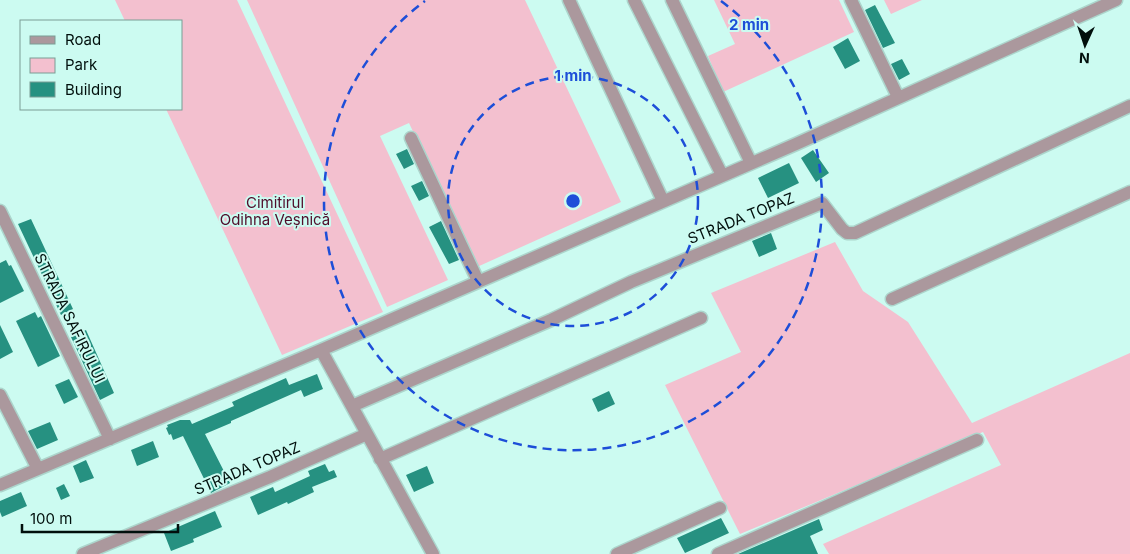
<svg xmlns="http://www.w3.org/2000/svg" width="1130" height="554" font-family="Inter,sans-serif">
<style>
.green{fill:#f3c0cf}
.building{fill:#269181}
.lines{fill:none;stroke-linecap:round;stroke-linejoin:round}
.minor-casing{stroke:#acd5cc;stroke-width:15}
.minor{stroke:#ab989d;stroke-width:12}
.ring{fill:none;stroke:#1d4ed8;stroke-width:2.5;stroke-dasharray:9 6}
.labels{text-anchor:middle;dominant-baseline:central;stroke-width:4;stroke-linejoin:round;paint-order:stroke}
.park-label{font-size:15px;fill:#510e2b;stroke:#ccfbf1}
.street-label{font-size:15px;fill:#010f0c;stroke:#ccfbf1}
.centre{fill:#1d4ed8;stroke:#ccfbf1;stroke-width:2.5}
.ring-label{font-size:15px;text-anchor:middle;font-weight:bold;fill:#1d4ed8;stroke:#ccfbf1;stroke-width:4;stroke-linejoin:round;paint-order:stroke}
</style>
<rect width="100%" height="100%" fill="#ccfbf1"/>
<path class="green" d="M115 0H237L383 312 282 355 166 109H181V21H125Z
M247 0H525L621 202 477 267 409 123 380 136 448 280 387 307Z
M714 0H839L854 32 723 92 708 56 735 44Z
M884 0H922L891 14Z
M835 242 863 291 908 322 972 423 1130 353V554H829L823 544 1001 465 983 432 740 534 665 385 741 352 711 293Z"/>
<path class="building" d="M875 5 895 43 883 48 865 10Z
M848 38 860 61 845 69 833 47Z
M902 59 910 74 899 80 891 64Z
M407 149 414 164 404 169 396 154Z
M813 150 829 173 816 182 801 158Z
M789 163 799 183 768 198 758 178Z
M422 181 429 196 419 201 411 186Z
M31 219 73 309 61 315 18 224Z
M441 221 459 260 449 264 429 227Z
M771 233 777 249 759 257 752 241Z
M6 260 9 266 11 265 24 291 0 303V263Z
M35 312 38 318 41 316 60 356 38 367 16 321Z
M0 325 13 352 0 359Z
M86 330 114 393 100 400 71 337Z
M317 374 323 389 304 397 301 390 231 421V423L205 434 230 483 211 493 183 436 173 440 171 434 169 435 166 428 168 427 167 425 180 420H190L192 424 234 406 232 402 286 378 289 385Z
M69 379 78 397 64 404 55 385Z
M609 391 615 404 598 412 592 399Z
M50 422 58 440 37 449 28 431Z
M153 441 159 457 137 466 131 450Z
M86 460 94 478 80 483 73 466Z
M325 464 329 472 334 470 337 477 312 487 314 492 288 504 287 502 258 515 250 497 273 487 275 492 310 476 308 471Z
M427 466 434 483 414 492 406 475Z
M64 484 70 496 61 500 56 488Z
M21 492 27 506 2 517 0 512V501Z
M215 511 222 527 193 539 194 542 171 551 164 533Z
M721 518 729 533 685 553 677 538Z
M819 519 823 530 810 536 818 554H738Z"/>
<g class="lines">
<defs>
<path id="minor" d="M569 0 663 201
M634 0 722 175
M672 0 751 163
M851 0 898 97
M411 138 478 281
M0 211 110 439
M892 299 1130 192
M321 350 433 554
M0 395 38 469
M352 406 551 320 631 282 822 203 842 229 847 233H855L1130 106
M380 459 701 318
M0 485 321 350 796 144 1116 0
M83 554 270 477 367 434
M617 554 720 508
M718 554 977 440"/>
</defs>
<use href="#minor" class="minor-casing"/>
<use href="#minor" class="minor"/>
</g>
<g class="ring">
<circle cx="573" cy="201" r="125"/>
<path d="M721 1A249 249 0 1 1 425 1"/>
</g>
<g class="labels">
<g class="park-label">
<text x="275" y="202">Cimitirul<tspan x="275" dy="17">Odihna Veșnică</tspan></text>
</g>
<g class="street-label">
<text transform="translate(741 218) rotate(-22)">STRADA TOPAZ</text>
<text transform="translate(70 318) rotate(64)">STRADA SAFIRULUI</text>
<text transform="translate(247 468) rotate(-23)">STRADA TOPAZ</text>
</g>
</g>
<circle cx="573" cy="201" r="8" class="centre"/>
<g class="ring-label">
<text x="749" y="30">2 min</text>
<text x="573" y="81">1 min</text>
</g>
<rect x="20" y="20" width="162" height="90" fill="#ccfbf1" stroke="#7b9d95"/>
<rect x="30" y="36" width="25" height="8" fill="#ab989d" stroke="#7b9d95"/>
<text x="65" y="45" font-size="15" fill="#010f0c">Road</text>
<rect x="30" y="58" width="25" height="15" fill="#f3c0cf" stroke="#7b9d95"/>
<text x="65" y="70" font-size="15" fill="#010f0c">Park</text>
<rect x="30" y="82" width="25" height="15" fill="#269181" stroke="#7b9d95"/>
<text x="65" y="95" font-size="15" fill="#010f0c">Building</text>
<g transform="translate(1085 45) rotate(183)" stroke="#ccfbf1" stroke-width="4" paint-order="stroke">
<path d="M0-4L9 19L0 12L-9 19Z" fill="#010f0c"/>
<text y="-8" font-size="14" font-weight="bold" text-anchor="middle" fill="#010f0c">N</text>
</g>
<path d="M22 524v8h156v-8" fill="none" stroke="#010f0c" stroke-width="2.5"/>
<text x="30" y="524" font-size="15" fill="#010f0c" stroke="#ccfbf1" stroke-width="4" paint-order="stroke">100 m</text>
</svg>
